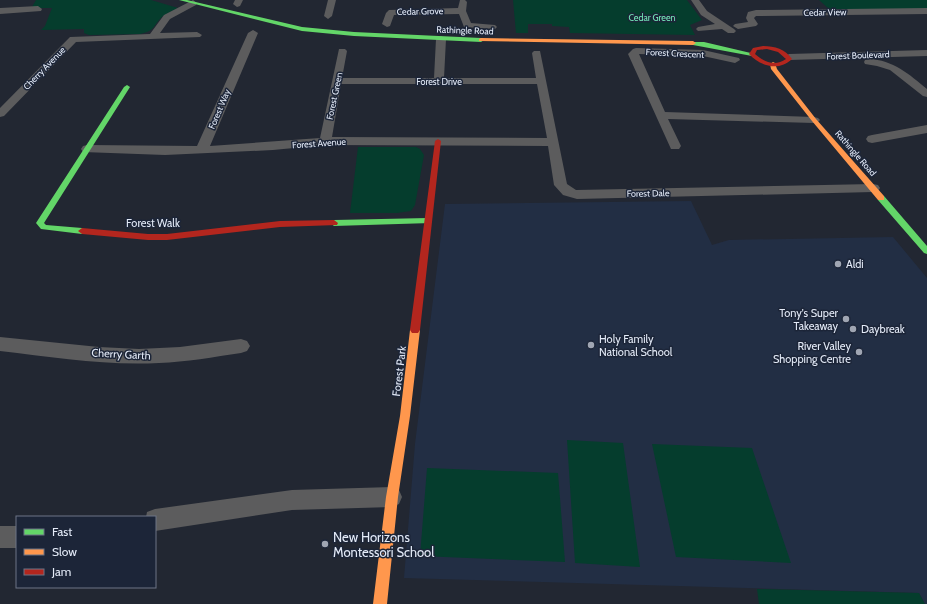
<svg xmlns="http://www.w3.org/2000/svg" width="927" height="604" font-family="Cabin,sans-serif">
<style>
.built{fill:#222e44}
.green{fill:#053d2d}
.lines{fill:none;stroke-linecap:round;stroke-linejoin:round}
.street{fill:#5c5c5d;fill-rule:evenodd}
.fast{fill:#63d668;fill-rule:evenodd}
.slow{fill:#ff974d;fill-rule:evenodd}
.jam{fill:#b3261e;fill-rule:evenodd}
.poi-dot{fill:#a0a6b3;stroke:#1c2538;stroke-width:1.5}
.labels{text-anchor:middle;dominant-baseline:central;stroke-width:3;stroke-linejoin:round;paint-order:stroke}
.far-street-label{font-size:9px;fill:#e4ebf8;stroke:#1c2538}
.far-park-label{font-size:9px;fill:#75ecbb;stroke:#1c2538}
.street-label{font-size:11px;fill:#e4ebf8;stroke:#1c2538}
.poi-label{font-size:11px;fill:#e4ebf8;stroke:#1c2538;text-anchor:start}
.near-poi-label{font-size:13px;fill:#e4ebf8;stroke:#1c2538;text-anchor:start}
</style>
<rect width="100%" height="100%" fill="#222732"/>
<path class="built" d="M691 201 712 245 729 240 893 237 927 278V604H925L919 593 404 578 415 444 445 204Z"/>
<path class="green" d="M36 0H151L178 8C173 11 167 13 163 16 152 26 157 30 140 34L89 35 84 33V29L41 30 45 26 52 8H34L32 7Z
M513 0H687L702 20 690 25 695 35 570 33 569 27 552 26V24H528V33H516Z
M819 0H927V9L834 10 829 9Z
M358 147H416L420 149 424 155 415 205 411 211 397 213H350Z
M567 440 623 443 640 567 575 563Z
M652 444 752 448 791 563 676 557Z
M427 468 558 473 565 562 420 556Z
M757 589 919 593 925 604H759Z"/>
<g class="lines">
<path class="street" d="M193 0 197 3 196 5 170 19 160 33 197 32 202 35 200 37 76 42 4 116 0 117V108L70 37 150 34 164 15Z
M235 0H243L240 6 237 7 233 4Z
M328 0H336L332 16 328 19 324 16Z
M460 0H465L467 2 466 11 471 23 495 25 497 27 495 29 464 27 459 14 394 15 390 26 387 27 382 24 386 13 389 10 458 8Z
M691 0H699L707 11 734 29 736 31 734 33H728L722 29 698 31 696 29 698 27 715 24 701 15Z
M38 6 42 9 41 11 0 14V8Z
M927 8V14L756 16 754 18 758 24 756 26 738 29 733 26 735 24 748 22 746 18 748 12 756 10Z
M253 30 258 33 210 146 320 138 339 49H345L347 51 342 78H434L436 39 441 36 446 39 444 78H536L532 53 534 51H540L567 184 576 190 873 184 878 185 880 188 878 191 873 192 577 199 563 195 554 185 548 146 325 145 273 150 165 155 83 152 81 149 83 146 87 145 197 146 248 33ZM341 84H537L547 138 332 137Z
M636 48 703 50 739 58 740 60 735 63 703 56 639 54 665 112 814 117 818 118 820 120 818 122 814 123 668 119 681 146 679 149H671L628 54 633 49Z
M927 50V56L789 60 784 57 789 54Z
M869 59C893 60 909 74 927 89V97L923 96 890 70 877 66 865 64 864 62 865 60Z
M927 125V133L872 143 868 142 866 139 868 136 872 135Z
M0 337 99 347 139 349 180 347 241 339 247 341 250 346 247 351 241 353C214 357 186 362 159 363 106 366 53 357 0 351Z
M392 487 399 490 402 497 399 504 392 507 292 510 155 531V517H146L147 512 155 509 292 490Z
M0 526H17V548H0Z"/>
<path class="fast" d="M179 0H187L302 27 354 32 481 38 484 40 481 42 354 36 302 31Z
M691 42H704L755 54 752 56 693 45 691 44Z
M127 85 130 87 44 223 46 225 82 228 86 231 82 234 41 229 36 223 124 87Z
M878 196H884L927 246V254L924 253 878 200Z
M428 218 431 219 432 221 431 223 334 226 330 223 334 220Z"/>
<path class="slow" d="M481 38 693 41 696 43 693 45 479 41V39Z
M773 62 775 63 777 69 816 119 884 196V200H878L812 121 771 69 770 64Z
M415 326 418 327 420 330 410 416 398 497 387 604H373L386 497 400 416 410 330 412 327Z"/>
<path class="jam" d="M763 46C775 46 785 49 792 59 779 72 760 66 749 54L753 48ZM767 49 778 52 786 59C775 67 764 62 755 54L757 50Z
M438 139 441 141 420 330 418 333H412L410 330 435 141Z
M334 220 338 223 337 225 280 227 167 240H148L82 234 78 231 82 228 148 234H167L280 221Z"/>
</g>
<g class="poi-dot">
<circle cx="838" cy="264" r="4"/>
<circle cx="846" cy="319" r="4"/>
<circle cx="853" cy="329" r="4"/>
<circle cx="591" cy="345" r="4"/>
<circle cx="859" cy="352" r="4"/>
<circle cx="325" cy="544" r="4"/>
</g>
<g class="labels">
<g class="far-street-label">
<text transform="translate(420 11) rotate(-1)">Cedar Grove</text>
<text transform="translate(825 12) rotate(-1)">Cedar View</text>
<text transform="translate(465 30) rotate(2)">Rathingle Road</text>
<text transform="translate(675 53) rotate(3)">Forest Crescent</text>
<text transform="translate(858 55) rotate(-2)">Forest Boulevard</text>
<text transform="translate(44 68) rotate(-46)">Cherry Avenue</text>
<text x="439" y="81">Forest Drive</text>
<text transform="translate(334 96) rotate(-78)">Forest Green</text>
<text transform="translate(219 109) rotate(-67)">Forest Way</text>
<text transform="translate(319 143) rotate(-4)">Forest Avenue</text>
<text transform="translate(856 153) rotate(49)">Rathingle Road</text>
<text transform="translate(648 193) rotate(-1)">Forest Dale</text>
</g>
<g class="far-park-label">
<text x="652" y="17">Cedar Green</text>
</g>
<g class="street-label">
<text x="153" y="223">Forest Walk</text>
<text transform="translate(121 354) rotate(3)">Cherry Garth</text>
<text transform="translate(399 371) rotate(-83)">Forest Park</text>
</g>
<g class="poi-label">
<text x="846" y="264">Aldi</text>
<text x="838" y="313" text-anchor="end">Tony's Super<tspan x="838" dy="13">Takeaway</tspan></text>
<text x="861" y="329">Daybreak</text>
<text x="599" y="339">Holy Family<tspan x="599" dy="13">National School</tspan></text>
<text x="851" y="346" text-anchor="end">River Valley<tspan x="851" dy="13">Shopping Centre</tspan></text>
</g>
<g class="near-poi-label">
<text x="333" y="537">New Horizons<tspan x="333" dy="15">Montessori School</tspan></text>
</g>
</g>
<rect x="16" y="516" width="140" height="72" fill="#1c2538" stroke="#6c7485"/>
<rect x="24" y="529" width="20" height="6" fill="#63d668" stroke="#6c7485"/>
<text x="52" y="536" font-size="12" fill="#e4ebf8">Fast</text>
<rect x="24" y="549" width="20" height="6" fill="#ff974d" stroke="#6c7485"/>
<text x="52" y="556" font-size="12" fill="#e4ebf8">Slow</text>
<rect x="24" y="569" width="20" height="6" fill="#b3261e" stroke="#6c7485"/>
<text x="52" y="576" font-size="12" fill="#e4ebf8">Jam</text>
</svg>
